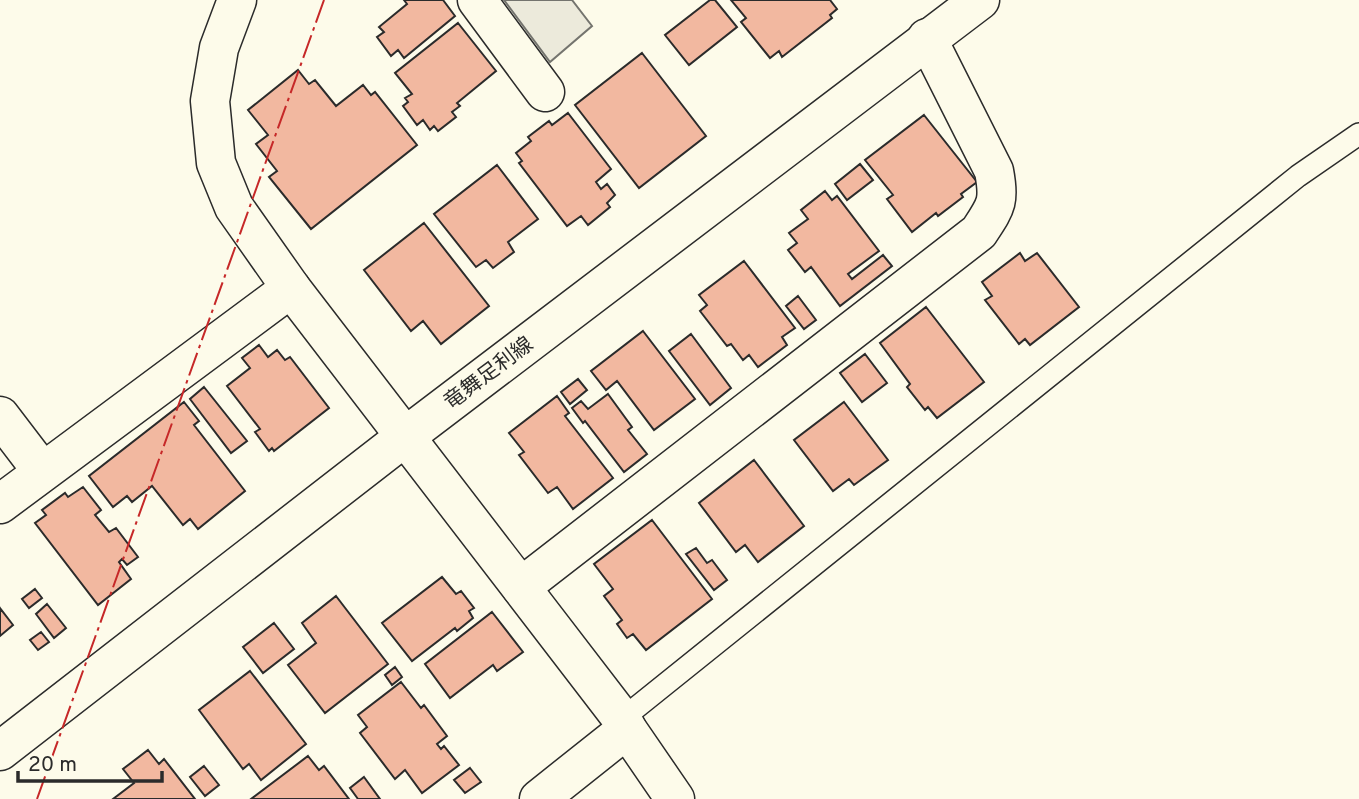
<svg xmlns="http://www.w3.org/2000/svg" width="1359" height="799" font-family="Overpass,'Noto Sans JP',sans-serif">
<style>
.parking{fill:#eceadb;stroke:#74746e;stroke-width:2}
.building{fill:#f2b8a0;stroke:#2b2b2b;stroke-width:2}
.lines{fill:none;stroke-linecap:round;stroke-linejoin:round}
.lane-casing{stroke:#2b2b2b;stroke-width:24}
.street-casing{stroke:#2b2b2b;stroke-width:41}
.secondary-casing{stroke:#2b2b2b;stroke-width:41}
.lane{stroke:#fdfbea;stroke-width:21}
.street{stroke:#fdfbea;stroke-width:38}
.secondary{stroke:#fdfbea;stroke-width:38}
.power{stroke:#c62828;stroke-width:2;stroke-dasharray:24 5 3.5 5;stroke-linecap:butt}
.labels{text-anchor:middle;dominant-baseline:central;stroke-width:5;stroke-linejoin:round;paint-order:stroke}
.street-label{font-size:21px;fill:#2b2b2b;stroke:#fdfbea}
</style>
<rect width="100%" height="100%" fill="#fdfbea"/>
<path class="parking" d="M504 0H572L592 26 550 62Z"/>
<path class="building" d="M404 0H443L455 16 404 58 398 50 391 56 377 37 384 32 379 27 407 4Z
M710 0H715L737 27 689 65 665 35Z
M731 0H830L837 9 830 15 832 18 782 57 779 51 770 58 741 22 746 18Z
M458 23 496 71 457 103 460 106 452 112 456 117 438 131 434 126 430 130 423 120 417 125 403 106 408 102 405 98 412 94 395 73Z
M642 53 706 136 639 188 575 105Z
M298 70 309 84 315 80 336 106 363 85 371 95 375 92 417 145 311 229 269 177 277 171 256 144 268 135 248 110Z
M568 113 611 169 596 182 601 189 607 184 615 195 607 203 610 207 588 225 581 216 567 226 519 163 522 161 516 153 531 141 528 137 549 121 552 125Z
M924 115 977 182 961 194 963 197 938 216 936 213 912 232 887 199 893 195 865 160Z
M860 164 873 180 847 200 835 184Z
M497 165 538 219 508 242 514 252 493 268 486 260 476 267 434 214Z
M825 191 832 200 837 196 879 251 848 274 852 279 883 255 892 266 840 306 811 267 805 272 788 250 797 243 789 233 808 219 801 210Z
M424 223 489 306 441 344 423 321 411 331 364 270Z
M1020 253 1025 261 1037 253 1079 307 1030 345 1025 339 1019 344 985 300 992 296 982 282Z
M744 261 795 328 782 337 787 345 758 367 749 355 743 360 731 344 727 346 700 311 707 305 699 295Z
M798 296 816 320 804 329 786 306Z
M926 307 984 382 937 418 928 407 925 410 907 387 910 384 880 343Z
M643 331 695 399 654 430 617 381 606 390 591 371Z
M691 334 731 388 710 405 669 351Z
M259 345 268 357 277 350 285 360 290 357 329 408 274 451 272 448 269 451 255 432 260 429 227 386 250 368 242 358Z
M865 354 887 383 862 402 840 373Z
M578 379 587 390 570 404 561 392Z
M204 387 247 441 231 453 190 399Z
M608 394 632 427 628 430 647 454 624 472 585 421 583 423 572 408 581 401 588 409Z
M557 396 569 413 565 416 613 478 573 509 557 487 548 493 519 455 524 452 509 433Z
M184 402 199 421 194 425 245 491 198 529 190 519 183 525 152 486 132 502 127 496 113 507 89 476Z
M844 402 888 460 854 485 849 479 833 491 794 440Z
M754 460 804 526 758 562 745 545 736 552 699 503Z
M83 487 101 510 95 515 109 532 116 528 138 557 127 565 122 559 119 562 131 579 98 605 35 523 46 515 42 510 65 493 68 497Z
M652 520 712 599 646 650 633 634 627 638 617 624 622 620 604 596 613 589 594 564Z
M696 548 707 563 712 560 727 580 714 590 686 554Z
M442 577 456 594 461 591 474 608 469 611 473 618 457 631 455 628 412 661 382 623Z
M35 589 42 598 29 608 22 599Z
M336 596 388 664 325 713 288 665 316 643 302 623Z
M47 604 66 628 54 638 36 614Z
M0 608 13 625 0 636Z
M492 612 523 652 497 671 493 665 450 698 425 664Z
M274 623 294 649 263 673 243 647Z
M41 632 49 642 38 650 30 640Z
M395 667 402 677 392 685 385 675Z
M250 671 306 744 261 780 249 764 243 769 199 710Z
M401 682 421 708 424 705 447 736 437 744 441 749 444 746 459 765 422 793 405 770 395 779 360 733 367 727 358 715Z
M148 750 159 764 164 759 195 799H113L134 783 123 769Z
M308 756 319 770 324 766 349 799H251Z
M204 766 219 785 205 796 190 777Z
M470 768 481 782 465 793 454 780Z
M364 777 380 799H358L350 788Z"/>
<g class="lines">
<defs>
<path id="lane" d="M622 719 1298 176 1359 134"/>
<path id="street" d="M477 0 545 92
M0 416 42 471
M0 504 291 288
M521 587 979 232C996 206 1000 202 994 171L927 38
M539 799 627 729"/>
<path id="secondary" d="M237 0 219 48 210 101 216 163 234 207 291 288 622 719 627 729 675 799
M0 751 406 436 980 0"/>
</defs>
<use href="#lane" class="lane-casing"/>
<use href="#street" class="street-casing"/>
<use href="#secondary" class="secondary-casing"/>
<use href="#lane" class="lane"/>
<use href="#street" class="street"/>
<use href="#secondary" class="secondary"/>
<path class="power" d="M37 799 324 0"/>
</g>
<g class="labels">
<g class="street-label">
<text transform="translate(489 374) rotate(-37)">竜舞足利線</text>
</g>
</g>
<path d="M18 771v10h144v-10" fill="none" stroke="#2b2b2b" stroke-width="3.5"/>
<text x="28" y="771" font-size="21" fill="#2b2b2b" stroke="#fdfbea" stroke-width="5" paint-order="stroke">20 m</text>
</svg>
